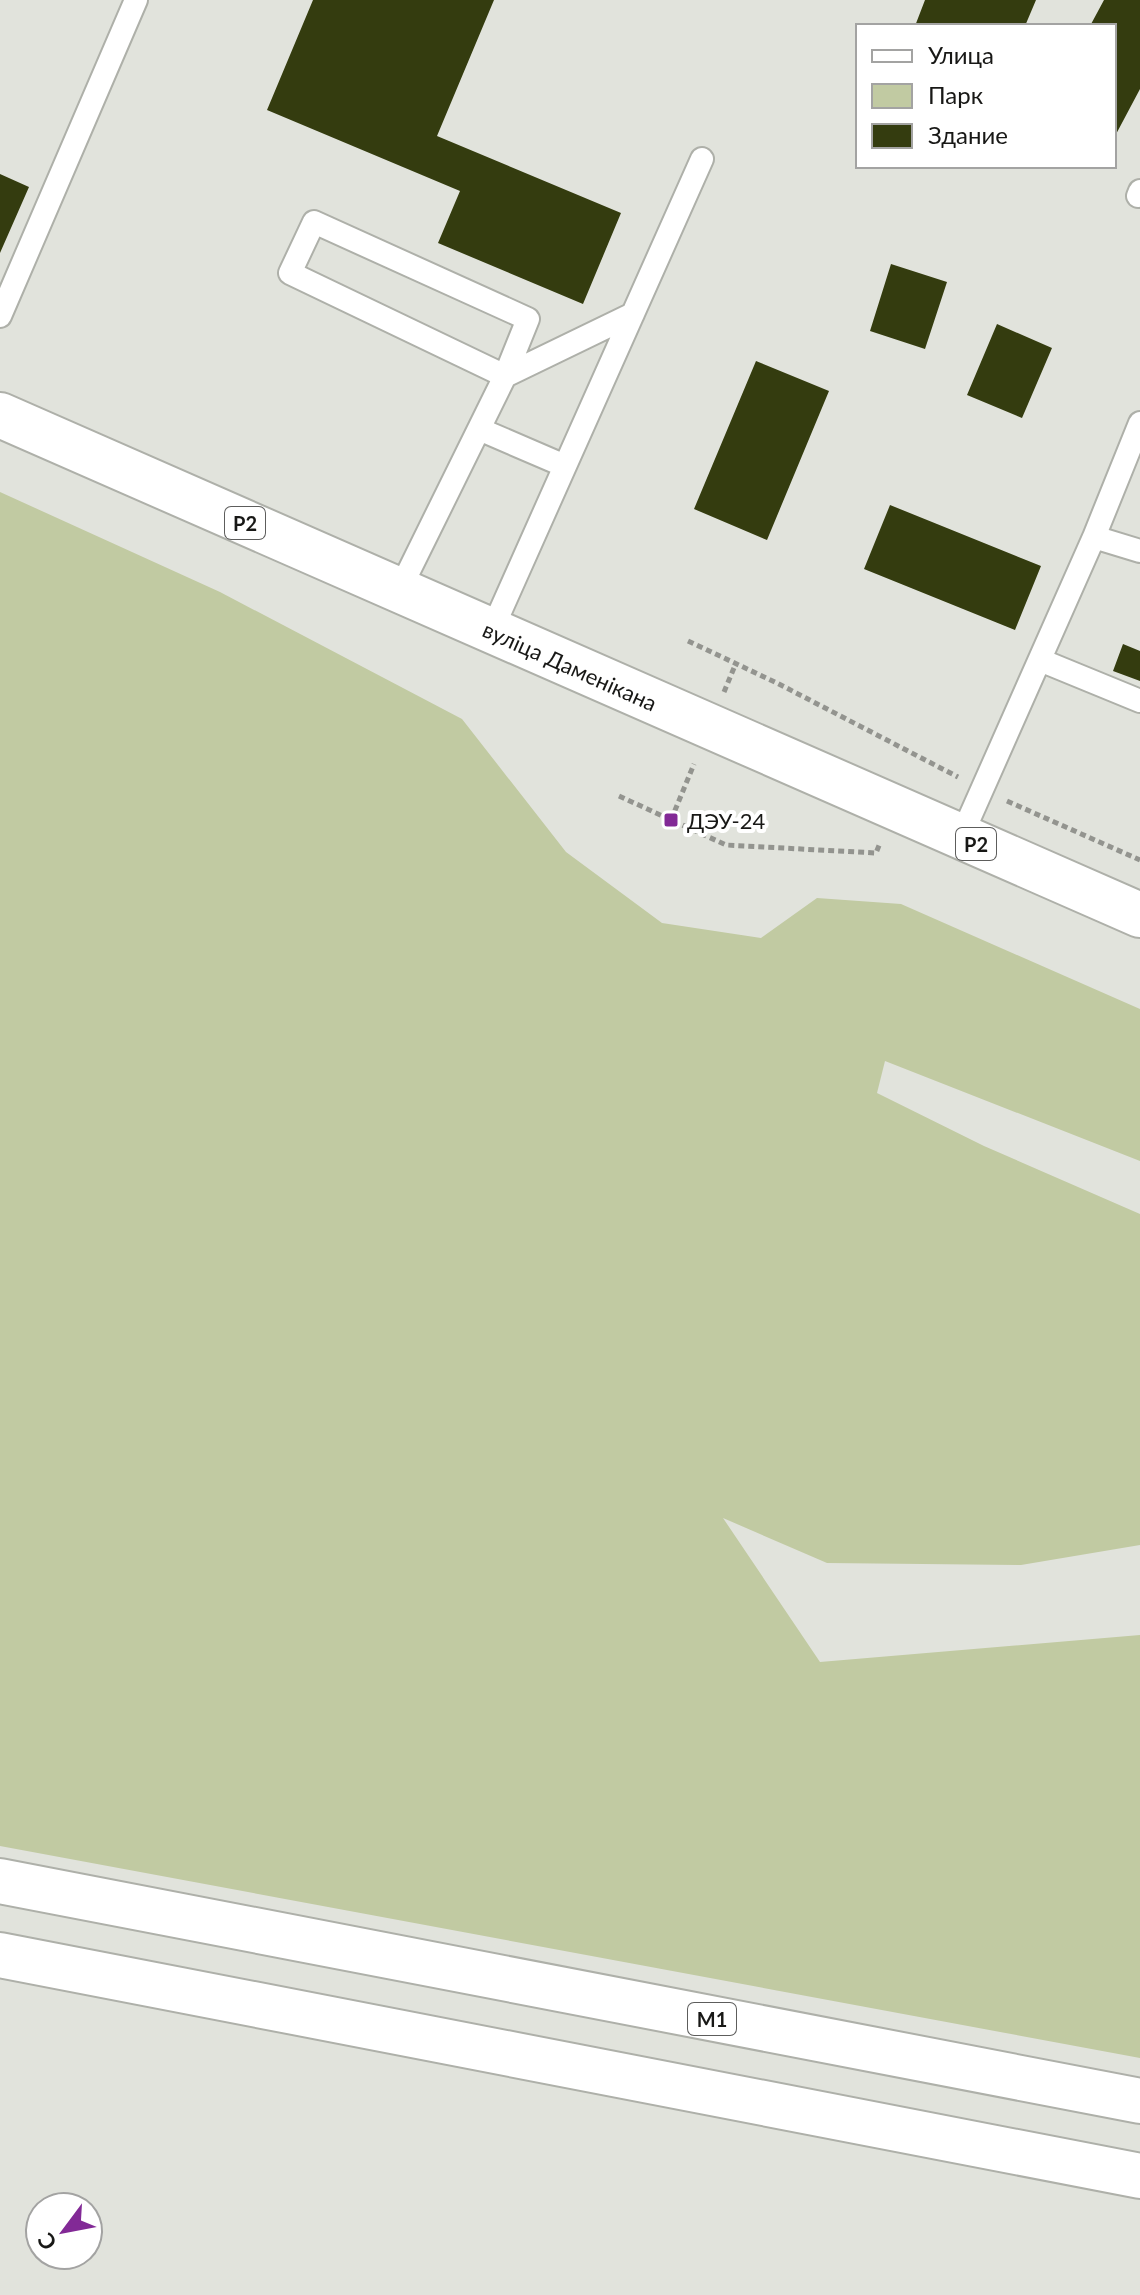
<svg xmlns="http://www.w3.org/2000/svg" width="1140" height="2295" font-family="Lato,sans-serif">
<style>
.green{fill:#c1caa2}
.building{fill:#343c0f}
.lines{fill:none;stroke-linecap:round;stroke-linejoin:round}
.lane-casing{stroke:#aeb0a9;stroke-width:26}
.primary-casing{stroke:#aeb0a9;stroke-width:48}
.highway-casing{stroke:#aeb0a9;stroke-width:48}
.path{stroke:#93948f;stroke-width:5;stroke-dasharray:6 4;stroke-linecap:butt}
.lane{stroke:#fff;stroke-width:22}
.primary{stroke:#fff;stroke-width:44}
.highway{stroke:#fff;stroke-width:44}
.poi-dot{fill:#822996;stroke:#fff;stroke-width:3}
.labels{text-anchor:middle;dominant-baseline:central;stroke-width:8;stroke-linejoin:round;paint-order:stroke}
.shield{fill:#fff;stroke:#5d5d5c;stroke-width:2}
.shield-label{font-size:20px;font-weight:bold;fill:#181816}
.street-label{font-size:22px;fill:#181816;stroke:#fff}
.poi-label{font-size:22px;fill:#181816;stroke:#fff;text-anchor:start}
</style>
<rect width="100%" height="100%" fill="#e1e3dc"/>
<path class="green" d="M0 492 220 592 462 719 566 852 662 923 761 938 817 898 901 904 1140 1009V1161L885 1061 877 1093 984 1146 1140 1214V1545L1021 1565 827 1563 723 1518 820 1662 1140 1635V2058L0 1846Z"/>
<path class="building" d="M313 0H494L437 136 621 213 583 304 438 243 460 191 267 110Z
M925 0H1036L1025 26H915Z
M1104 0H1140V89L1114 138V26H1090Z
M0 174 29 187 0 253Z
M891 264 947 282 925 349 870 331Z
M997 324 1052 348 1022 418 967 395Z
M756 361 829 391 767 540 694 509Z
M890 505 1041 566 1015 630 864 569Z
M1123 644 1140 651V681L1113 671Z"/>
<g class="lines">
<defs>
<path id="lane" d="M1138 196 1140 191
M0 316 136 0
M505 376 633 314
M479 429 565 466
M1094 537 1140 423
M399 591 505 376 290 273 314 222 528 319 505 376
M491 632 702 159
M1040 660 1140 701
M961 837 1094 537 1140 551"/>
<path id="primary" d="M0 415 1140 915"/>
<path id="highway" d="M0 1881 1140 2101
M0 1955 1140 2176"/>
</defs>
<use href="#lane" class="lane-casing"/>
<use href="#primary" class="primary-casing"/>
<use href="#highway" class="highway-casing"/>
<path class="path" d="M688 641 777 683 958 777
M724 692 736 663
M619 796 726 845 876 853 880 843
M1007 801 1140 860
M671 820 694 764"/>
<use href="#lane" class="lane"/>
<use href="#primary" class="primary"/>
<use href="#highway" class="highway"/>
</g>
<rect class="poi-dot" x="663" y="812" width="16" height="16" rx="4"/>
<g class="labels">
<g class="shield">
<rect x="225" y="507" width="40" height="32" rx="6"/>
<rect x="956" y="828" width="40" height="32" rx="6"/>
<rect x="688" y="2003" width="48" height="32" rx="6"/>
</g>
<g class="shield-label">
<text x="245" y="523">Р2</text>
<text x="976" y="844">Р2</text>
<text x="712" y="2019">М1</text>
</g>
<g class="street-label">
<text transform="translate(570 666) rotate(24)">вуліца Даменікана</text>
</g>
<g class="poi-label">
<text x="687" y="820">ДЭУ-24</text>
</g>
</g>
<rect x="856" y="24" width="260" height="144" fill="#ffffff" stroke="#a3a3a2" stroke-width="2"/>
<rect x="872" y="50" width="40" height="12" fill="#ffffff" stroke="#a3a3a2" stroke-width="2"/>
<text x="928" y="64" font-size="24" fill="#181816">Улица</text>
<rect x="872" y="84" width="40" height="24" fill="#c1caa2" stroke="#a3a3a2" stroke-width="2"/>
<text x="928" y="104" font-size="24" fill="#181816">Парк</text>
<rect x="872" y="124" width="40" height="24" fill="#343c0f" stroke="#a3a3a2" stroke-width="2"/>
<text x="928" y="144" font-size="24" fill="#181816">Здание</text>
<g transform="translate(64 2231) rotate(238)"><circle r="38" fill="#ffffff" stroke="#a3a3a2" stroke-width="2"/>
<path d="M0-6L14 30L0 20L-14 30Z" fill="#822996"/>
<text y="-12" font-size="22" font-weight="bold" text-anchor="middle" fill="#181816">С</text>
</g>
</svg>
